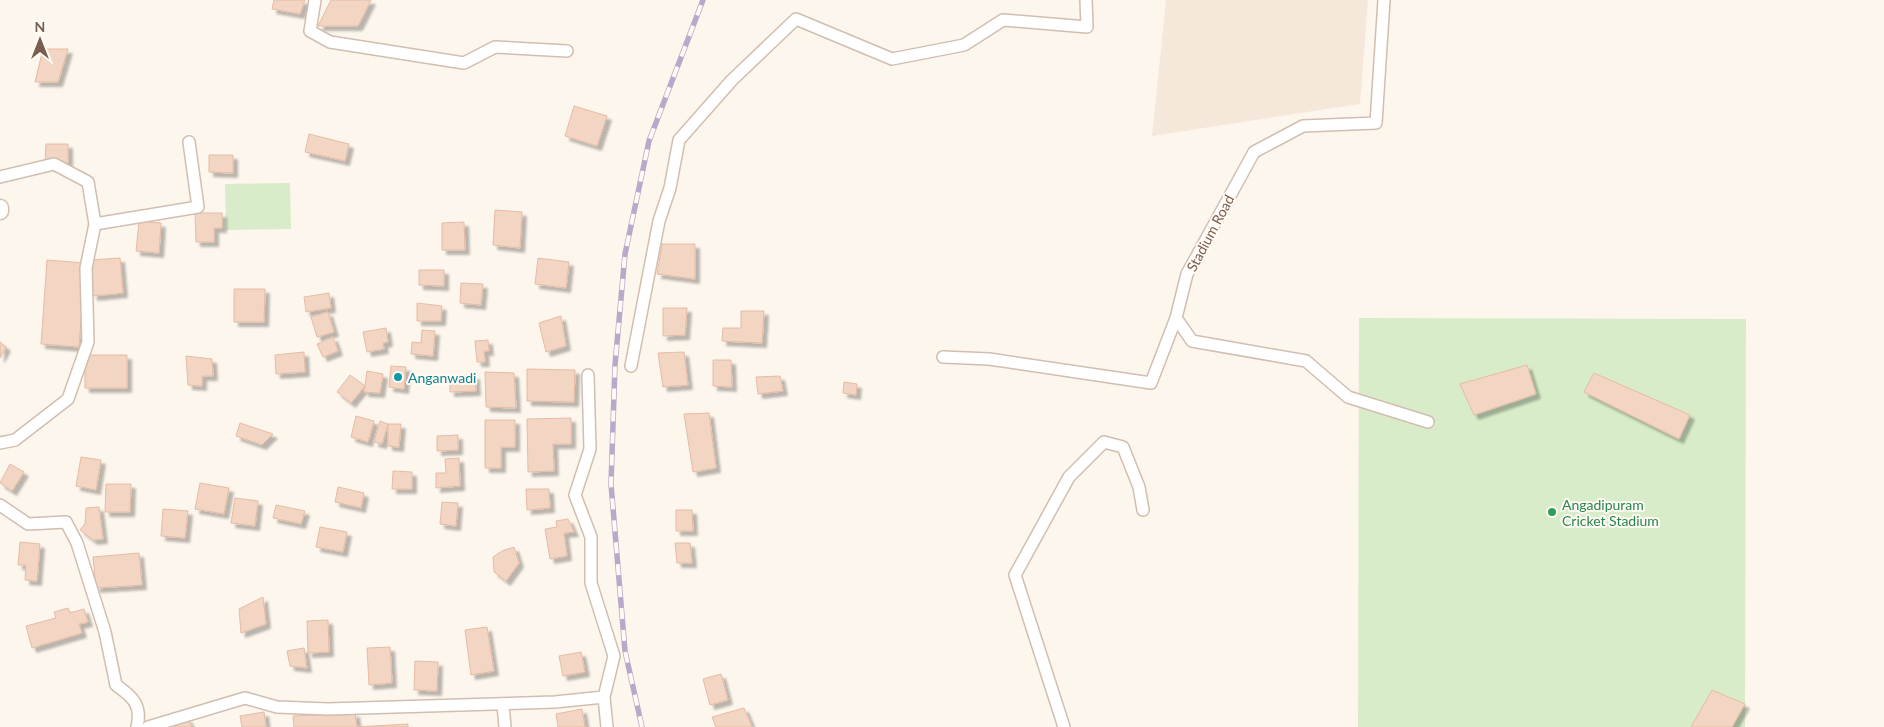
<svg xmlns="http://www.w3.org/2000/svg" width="1884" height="727" font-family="Lato,sans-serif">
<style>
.residential{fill:#f5e8da}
.green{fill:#d8ecc9}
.building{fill:#f3d5c3;stroke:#e6bba3;filter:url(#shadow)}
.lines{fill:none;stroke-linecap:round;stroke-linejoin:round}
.street-casing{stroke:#d1beb0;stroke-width:14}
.secondary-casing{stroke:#d6c0b0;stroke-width:19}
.street{stroke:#fff;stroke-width:11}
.secondary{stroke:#fff;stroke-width:16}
.rail-casing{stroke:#b9a8c9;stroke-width:5.5}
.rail{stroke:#fffaf3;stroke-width:4;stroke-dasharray:11;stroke-linecap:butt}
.culture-dot{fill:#0f9aa8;stroke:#fffaf3;stroke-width:2}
.leisure-dot{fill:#2e9e5b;stroke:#fffaf3;stroke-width:2}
.labels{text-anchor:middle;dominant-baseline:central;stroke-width:4;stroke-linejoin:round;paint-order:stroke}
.street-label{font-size:14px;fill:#7a5c4d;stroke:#fffaf3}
.culture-label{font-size:14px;fill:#0d838f;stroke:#fffaf3;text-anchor:start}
.leisure-label{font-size:14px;fill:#27864d;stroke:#fffaf3;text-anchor:start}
</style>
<defs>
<filter id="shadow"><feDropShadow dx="4.5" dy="4.5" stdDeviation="1" flood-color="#0004"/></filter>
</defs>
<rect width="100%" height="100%" fill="#fdf6ec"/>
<path class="residential" d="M1166 0H1368L1360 104 1152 136Z"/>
<path class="green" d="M290 183 291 229 226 230 225 184Z
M1359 318 1746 319 1745 727H1358Z"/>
<path class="building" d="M274 0H305L300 14 272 9Z
M331 0H371L358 26H318Z
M43 49H68L58 82H35Z
M574 106 607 116 597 146 565 136Z
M309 134 349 144 345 161 305 152Z
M46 144H68V163L45 162Z
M209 155H233V173L209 172Z
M495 210 522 212 520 248 493 245Z
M195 213H222V228H214V242H196Z
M139 221 161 223 159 253 136 251Z
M464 222 465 250H442V223Z
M662 244H695V279L657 274Z
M120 258 123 293 93 296 90 260Z
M538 258 569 262 566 288 535 284Z
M47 260 85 263 79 347 41 344Z
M419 270H444V286L419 285Z
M461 283 483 284 481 305 460 303Z
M234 289H265L264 322H234Z
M329 293 331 308 306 312 304 297Z
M417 303 442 306 441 321H417Z
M663 308H687L685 335 663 336Z
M741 311H764L762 343 722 341 723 328H741Z
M328 312 334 332 317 337 311 317Z
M561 316 566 346 546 352 539 323Z
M386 328 388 342 383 343 384 349 367 352 363 332Z
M422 330 435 331 433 356 411 354 412 342 421 343Z
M333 337 338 351 323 357 317 344Z
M488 340 489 351H484L485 362H477L475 341Z
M0 342 6 347 0 358Z
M304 352 305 372 276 374 275 355Z
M684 352 688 385 663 387 658 353Z
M85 355H127V388H85Z
M186 356 212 359 213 376H202V386L188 385Z
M713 360H731L732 387 713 386Z
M1527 365 1536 394 1474 415 1460 384Z
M391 366 406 367 404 389 389 387Z
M527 369 575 370 574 402 527 401Z
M367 371 383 374 380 393 364 392Z
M485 372 514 373 516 408 486 407Z
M1594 373 1690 415 1679 439 1584 392Z
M350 375 365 386 351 403 337 392Z
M475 375 476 391 450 392V376Z
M780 376 783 391 758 394 756 377Z
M844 382 857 384 856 395 843 393Z
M709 413 716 468 693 472 684 414Z
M356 416 374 421 368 442 351 437Z
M571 418V444H553L554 471 528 472 527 419Z
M485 420H515V447H501V468H485Z
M380 421 388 424 382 444 374 442Z
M240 423 273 434 262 445 236 436Z
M388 424H401L399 447 388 446Z
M458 435V450L437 451V436Z
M81 457 101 460 96 490 76 486Z
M459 458 460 486 436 488V473H446L445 459Z
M10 464 24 472 12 491 0 483Z
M393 471 412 472V489H392Z
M200 483 229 488 224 514 195 509Z
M106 484H131L130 512H105Z
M338 487 364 493 361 508 335 502Z
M526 489H549L550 508 527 510Z
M235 498 258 501 255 526 231 523Z
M442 502 458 503 456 526 440 524Z
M276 505 305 511 301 524 273 518Z
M99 507 103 539 93 540 80 530 85 524 86 508Z
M163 509 188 511 185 538 161 536Z
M676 510H692L693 531H676Z
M568 519 574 532 564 533 567 556 550 559 545 529 557 527 556 521Z
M320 527 347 532 343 552 316 547Z
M20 542 40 544 37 581 25 580 26 565H18Z
M675 543H690L692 563H677Z
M514 547 519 563 506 581 494 572 493 557 502 551Z
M139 553 142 585 96 588 93 557Z
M263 597 266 624 241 633 239 609Z
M68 608 70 613 84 609 88 622 79 624 82 633 32 648 26 626 56 618 54 612Z
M328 620 329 652 308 653 307 621Z
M487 627 494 671 471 675 465 630Z
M390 647 392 683 369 685 367 648Z
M304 648 307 668 290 666 287 651Z
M581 652 585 672 563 676 559 656Z
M415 661 438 662 437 691 414 690Z
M721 674 728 700 710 705 703 679Z
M1712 690 1745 704 1732 727H1691Z
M744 708 752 727H716L712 717Z
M582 709 585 727H558L556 714Z
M264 712 266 727H242L240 716Z
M355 713 357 727 408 724V727H294L293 716Z
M187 718 192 727H167Z"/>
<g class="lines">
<defs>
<path id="street" d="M315 0 310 31 330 42 464 63 495 47 567 51
M1384 0 1376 123 1303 126 1254 152 1187 274 1176 318 1192 341 1306 361 1348 397 1428 422
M0 177 54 164 88 182 95 224 86 268 88 342 68 399 15 440 0 443
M95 224 198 207 189 142
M943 357 989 359 1151 383 1176 318
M631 366 659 221 670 188 679 140 732 80 796 19 892 59 964 45 1003 20 1087 27 1086 0
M588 375 590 449 575 495 591 537V583L614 656 604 697 607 727
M0 505 28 524 66 522 77 543 105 632 116 685C133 697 142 705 137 727
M503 704 505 727
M148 727 245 698 277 707 328 709 555 702 604 697
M1064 727 1015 575 1069 477 1104 442 1123 447 1139 487 1143 510"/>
<path id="secondary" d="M0 208V211"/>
</defs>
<use href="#street" class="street-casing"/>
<use href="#secondary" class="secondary-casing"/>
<use href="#street" class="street"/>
<use href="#secondary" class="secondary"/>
<defs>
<path id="rail" d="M642 727 625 651 611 484 615 365 625 254 649 141 703 0"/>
</defs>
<use href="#rail" class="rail-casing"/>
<use href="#rail" class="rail"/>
</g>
<circle class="culture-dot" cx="398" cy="377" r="5"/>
<circle class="leisure-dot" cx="1552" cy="512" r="5"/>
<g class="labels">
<g class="street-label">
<text transform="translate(1210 233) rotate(-62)">Stadium Road</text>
</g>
<g class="culture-label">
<text x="408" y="377">Anganwadi</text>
</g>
<g class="leisure-label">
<text x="1562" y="504">Angadipuram<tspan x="1562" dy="16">Cricket Stadium</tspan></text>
</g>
</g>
<g transform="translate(40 40)" stroke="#fffaf3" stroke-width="4" paint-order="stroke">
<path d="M0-4L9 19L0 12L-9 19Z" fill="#7a5c4d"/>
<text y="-8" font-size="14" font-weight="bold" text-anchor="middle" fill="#7a5c4d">N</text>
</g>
</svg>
